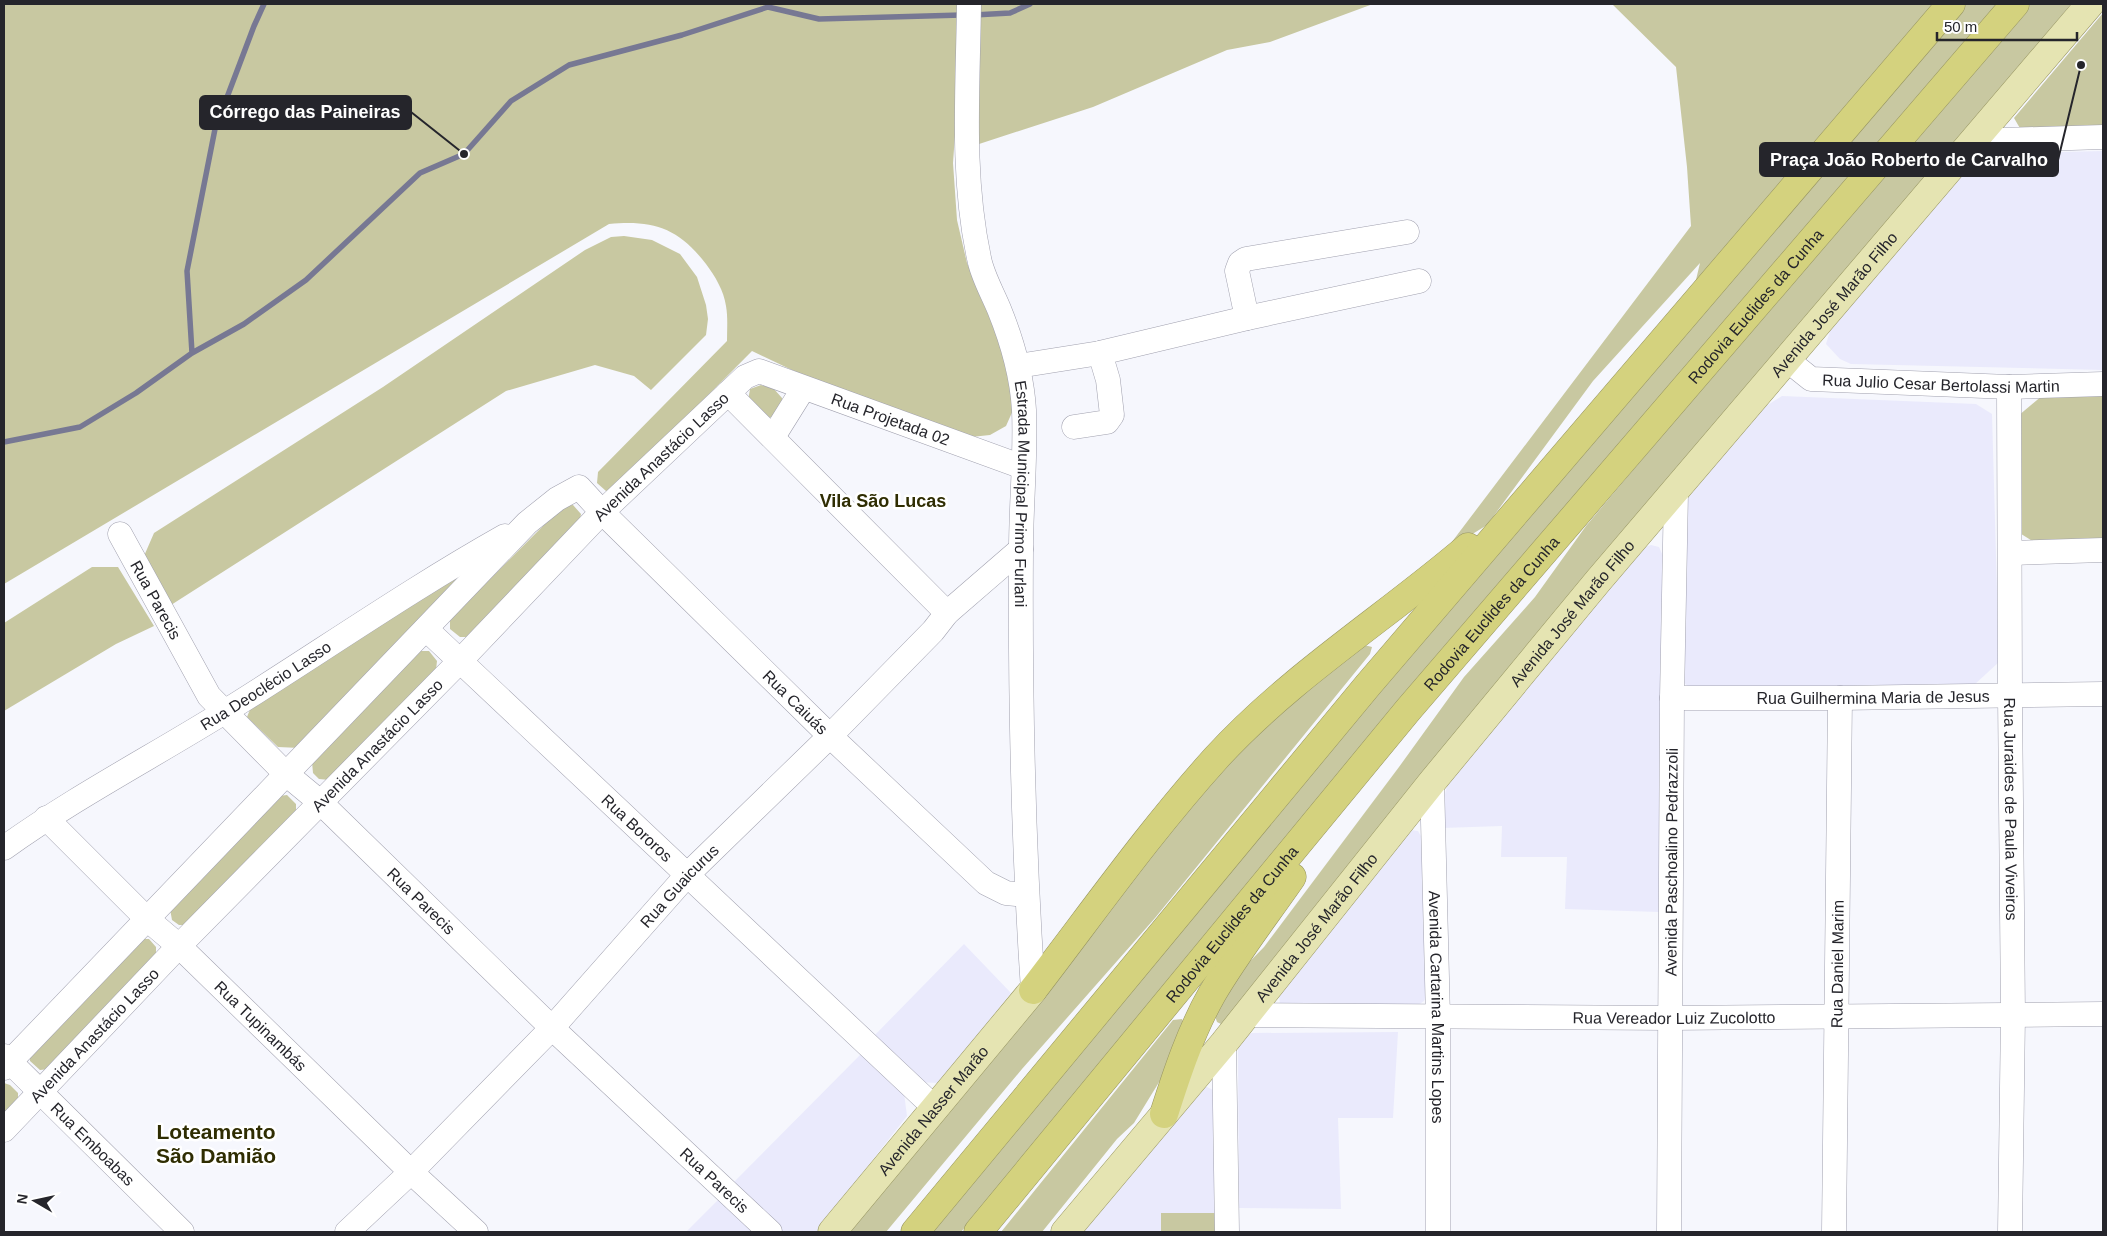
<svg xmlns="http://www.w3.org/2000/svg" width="2107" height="1236" font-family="Helvetica,sans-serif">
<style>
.built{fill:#eaeafc}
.green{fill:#c8c8a1}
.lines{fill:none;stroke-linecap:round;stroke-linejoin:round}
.stream{stroke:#777893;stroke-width:5.5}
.minor-casing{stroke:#a1a1af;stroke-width:25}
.major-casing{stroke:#979561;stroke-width:29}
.highway-casing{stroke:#979561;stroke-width:29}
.minor{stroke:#fff;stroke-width:24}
.major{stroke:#e5e4b2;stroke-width:28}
.highway{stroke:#d4d27e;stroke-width:28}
.labels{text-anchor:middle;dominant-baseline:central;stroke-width:5;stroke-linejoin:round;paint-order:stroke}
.street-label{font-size:16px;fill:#25252b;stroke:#fff}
.neighbourhood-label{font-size:18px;font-weight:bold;fill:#2f2d02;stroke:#fff}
.district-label{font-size:21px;font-weight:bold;fill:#2f2d02;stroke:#fff}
.leader{fill:none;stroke:#25252b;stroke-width:2}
.callout-dot{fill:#25252b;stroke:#fff;stroke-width:2}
.callout{fill:#25252b;stroke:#25252b;stroke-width:2}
.callout-label{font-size:18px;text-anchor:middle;font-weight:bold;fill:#fff}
</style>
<rect width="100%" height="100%" fill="#f6f7fd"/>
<path class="built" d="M2103 151V370L1851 364 1840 359 1826 344 1833 321 1965 166 1989 154Z
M1782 396 1976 404 1992 414 1999 662 1974 685 1692 690 1680 679 1682 520 1689 497 1758 411Z
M1651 545 1659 547 1663 556 1659 912 1565 909 1567 857H1501L1502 826 1442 828 1441 811 1447 786 1642 548Z
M1411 830 1418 831 1422 838 1429 991 1424 1001 1415 1007 1280 1004 1279 996 1284 986Z
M964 944 1011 993 939 1083 915 1082 871 1039Z
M1398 1032 1393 1118H1338L1341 1209 1239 1208 1238 1048 1246 1035 1252 1033Z
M862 1053 904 1093 907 1116 816 1232H782L732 1184Z
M1205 1086 1213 1090 1215 1096V1213H1161V1232H1079Z
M718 1200 752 1232H686Z"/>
<path class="green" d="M4 4H957L958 92 953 163 957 220 967 263 991 317 1009 367 1014 408 1006 426 990 435 971 437 813 380 752 351 615 489 606 491 597 483 598 472 727 341C727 329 728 317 726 306 724 291 715 276 706 264 678 228 654 220 609 224L4 584Z
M981 4H1373L1270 42 1227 50 1093 107 976 145Z
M1612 4H2071L1223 1025 1217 1022 1214 1013 1219 993 1264 947 1399 767 1464 677 1535 597 1586 526 1677 418 1678 375 1364 745 961 1232H932L1377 693 1685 326 1700 263 1593 381 1487 525 1445 551 1691 226 1687 167 1676 67Z
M2103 13V127L2021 130 2014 118Z
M624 236 652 240 680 254 697 277 706 305 708 319 706 335 651 390 634 376 595 365 506 391 171 605 144 556 154 533 383 387 585 250 611 237Z
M761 385 774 389 782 398V409L773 418 761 415 748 401 750 389Z
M2043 395H2103V542L2037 544 2018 532V416Z
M573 505 581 514 579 524 468 637H460L450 629V619L563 506Z
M92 567H118L154 626 116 644 4 711V623Z
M450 577 456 579 454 586 300 748 278 747 247 717 253 702Z
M1360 644 1372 647 1370 654 1155 918 1022 1069 886 1232H846L1221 761Z
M420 651H429L437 661 436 670 330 780 319 779 313 773 312 762Z
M287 795 296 804V814L189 925H179L172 920 170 909 279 796Z
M141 939H149L156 947V959L49 1069 40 1070 30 1061V1054Z
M1182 1019 1186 1029 1183 1043 1134 1123 1117 1139 1042 1232H1001L1173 1020Z
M4 1083 10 1085 18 1093V1101L4 1116Z
M1161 1213H1215V1232H1161Z"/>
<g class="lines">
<path class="stream" d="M974 15 1010 13 1030 4
M192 353 187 271 215 129 254 26 264 4
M4 442 80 427 136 393 192 353 244 324 306 280 420 173 464 154 511 101 569 65 682 35 768 7 819 19 962 15"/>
<defs>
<g id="minor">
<path id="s1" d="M969 4C968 89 961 174 979 258 982 275 992 292 999 309 1012 341 1022 375 1024 410 1026 457 1021 504 1021 550 1020 697 1023 843 1033 990"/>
<path d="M1972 141 2103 137"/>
<path d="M1247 318 1237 271 1240 263 1246 259 1407 232"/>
<path id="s2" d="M1786 359 1811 379 2009 387 2103 384"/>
<path d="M1018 366 1100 353 1247 318 1419 281"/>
<path id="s3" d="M2009 387 2010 695 2013 1015 2010 1232"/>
<path d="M728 393 947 613"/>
<path d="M1074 427 1107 422 1112 415 1108 380 1100 353"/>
<path d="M773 437 803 389"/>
<path id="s4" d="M120 534 209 696 285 773 320 802 552 1028 770 1232"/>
<path d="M2011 553 2103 550"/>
<path id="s5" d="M426 629 936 1109"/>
<path id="s6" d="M1672 698H1840L2103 694"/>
<path id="s7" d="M1432 782 1438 1018V1232"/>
<path id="s8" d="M46 818 147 919 179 946 411 1172 476 1232"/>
<path id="s9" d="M4 848C75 797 152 757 226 711 319 653 409 590 505 536"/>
<path id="s10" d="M1245 1015 1669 1018 2103 1014"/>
<path d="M1224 1043 1227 1232"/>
<path id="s11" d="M4 1056 182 1232"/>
<path id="s12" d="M4 1068 527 523 557 499 579 487 602 512 830 736 986 883 1006 893 1026 895"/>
<path id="s13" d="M4 1130 179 946 461 660 602 512 745 377 759 371 1023 467"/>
<path id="s14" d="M347 1232 411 1172 552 1028 688 874 830 736 933 631 947 613 1021 549"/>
<path id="s15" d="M1669 1232 1672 698 1676 492"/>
<path id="s16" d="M1834 1232 1840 698"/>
</g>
<g id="major">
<path id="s17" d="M832 1232 1033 990"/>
<path id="s18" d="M1065 1232 1224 1043 1432 782 1598 581 2090 4"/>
</g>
<g id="highway">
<path d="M1033 990C1093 912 1150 831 1216 758 1290 677 1385 618 1468 547"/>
<path d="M1164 1114C1177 1073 1191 1031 1212 994 1236 953 1265 916 1292 877"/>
<path d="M915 1232 1368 685 1951 4"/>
<path id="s19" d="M978 1232 1408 710 2015 4"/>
</g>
</defs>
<use href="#minor" class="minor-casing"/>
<use href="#major" class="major-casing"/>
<use href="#highway" class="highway-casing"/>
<use href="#minor" class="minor"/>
<use href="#major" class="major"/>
<use href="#highway" class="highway"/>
</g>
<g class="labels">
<g class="street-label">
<text stroke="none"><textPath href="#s18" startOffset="1205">Avenida José Marão Filho</textPath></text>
<text stroke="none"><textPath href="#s19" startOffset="1209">Rodovia Euclides da Cunha</textPath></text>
<text stroke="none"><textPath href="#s2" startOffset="162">Rua Julio Cesar Bertolassi Martin</textPath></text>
<text stroke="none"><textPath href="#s13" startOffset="1212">Rua Projetada 02</textPath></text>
<text stroke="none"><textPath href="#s13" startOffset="941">Avenida Anastácio Lasso</textPath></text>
<text stroke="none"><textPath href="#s1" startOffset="498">Estrada Municipal Primo Furlani</textPath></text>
<text stroke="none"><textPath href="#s4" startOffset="75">Rua Parecis</textPath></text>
<text stroke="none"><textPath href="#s19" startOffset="804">Rodovia Euclides da Cunha</textPath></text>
<text stroke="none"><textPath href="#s18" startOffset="800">Avenida José Marão Filho</textPath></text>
<text stroke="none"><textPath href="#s9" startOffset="308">Rua Deoclécio Lasso</textPath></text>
<text stroke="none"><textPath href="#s6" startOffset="201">Rua Guilhermina Maria de Jesus</textPath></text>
<text stroke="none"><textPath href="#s12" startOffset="1124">Rua Caiuás</textPath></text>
<text stroke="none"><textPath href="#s13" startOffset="536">Avenida Anastácio Lasso</textPath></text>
<text stroke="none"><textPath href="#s3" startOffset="422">Rua Juraides de Paula Viveiros</textPath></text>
<text stroke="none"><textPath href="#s5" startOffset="290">Rua Bororos</textPath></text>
<text stroke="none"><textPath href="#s15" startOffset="370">Avenida Paschoalino Pedrazzoli</textPath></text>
<text stroke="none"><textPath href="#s14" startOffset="480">Rua Guaicurus</textPath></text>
<text stroke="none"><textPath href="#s4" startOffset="480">Rua Parecis</textPath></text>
<text stroke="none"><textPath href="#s19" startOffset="399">Rodovia Euclides da Cunha</textPath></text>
<text stroke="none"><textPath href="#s18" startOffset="395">Avenida José Marão Filho</textPath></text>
<text stroke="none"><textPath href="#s16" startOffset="268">Rua Daniel Marim</textPath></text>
<text stroke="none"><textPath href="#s7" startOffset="225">Avenida Cartarina Martins Lopes</textPath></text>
<text stroke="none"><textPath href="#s10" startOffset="429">Rua Vereador Luiz Zucolotto</textPath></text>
<text stroke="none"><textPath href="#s8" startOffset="299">Rua Tupinambás</textPath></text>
<text stroke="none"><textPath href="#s13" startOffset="131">Avenida Anastácio Lasso</textPath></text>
<text stroke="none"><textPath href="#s17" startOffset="158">Avenida Nasser Marão</textPath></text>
<text stroke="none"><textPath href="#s11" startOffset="125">Rua Emboabas</textPath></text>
<text stroke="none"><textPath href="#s4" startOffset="885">Rua Parecis</textPath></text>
</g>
<g class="neighbourhood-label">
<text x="883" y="501">Vila São Lucas</text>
</g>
<g class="district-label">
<text x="216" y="1131">Loteamento<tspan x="216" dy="24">São Damião</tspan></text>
</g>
</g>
<path class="leader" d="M464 154L411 112M2081 65L2058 160"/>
<g class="callout-dot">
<circle cx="464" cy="154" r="5"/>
<circle cx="2081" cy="65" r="5"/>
</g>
<g class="callout">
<rect x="200" y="96" width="211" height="33" rx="5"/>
<rect x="1760" y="143" width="298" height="33" rx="5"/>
</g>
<g class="callout-label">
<text x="305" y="118">Córrego das Paineiras</text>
<text x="1909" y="166">Praça João Roberto de Carvalho</text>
</g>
<rect width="2107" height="1236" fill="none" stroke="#25252b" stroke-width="10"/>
<g transform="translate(35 1201) rotate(279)" stroke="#ffffff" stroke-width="4" paint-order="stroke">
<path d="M0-4L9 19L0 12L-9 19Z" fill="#25252b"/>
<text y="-8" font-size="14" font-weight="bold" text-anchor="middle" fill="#25252b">N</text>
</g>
<path d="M1937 32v8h140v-8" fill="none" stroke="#25252b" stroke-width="2.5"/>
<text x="1944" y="32" font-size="15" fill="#25252b" stroke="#ffffff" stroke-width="4" paint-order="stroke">50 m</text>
</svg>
